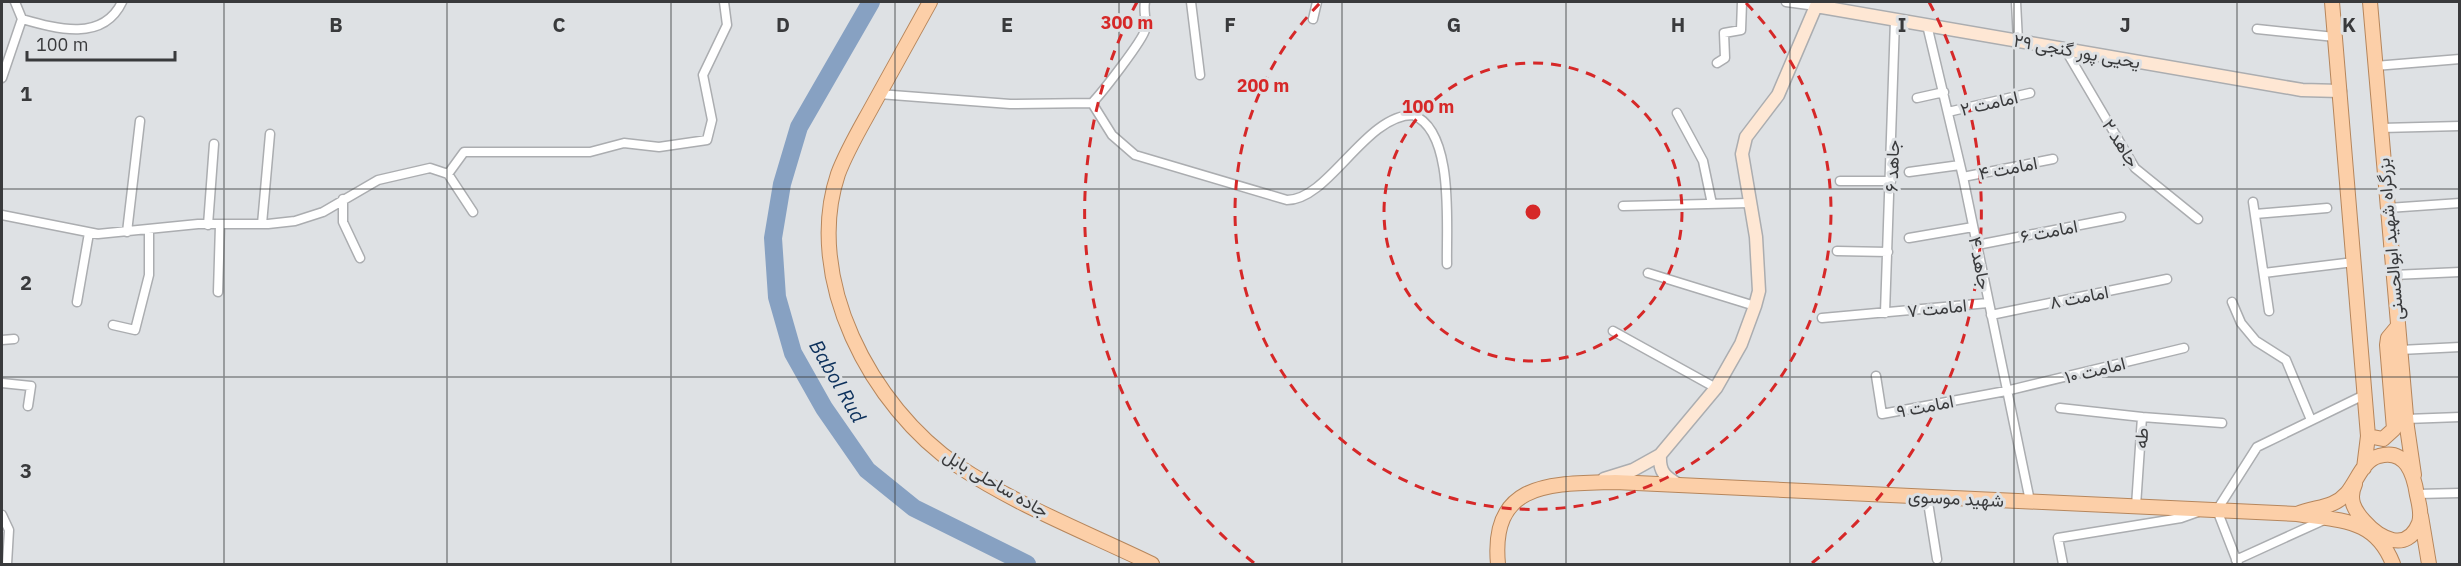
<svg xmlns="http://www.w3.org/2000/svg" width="2461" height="566" font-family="'IBM Plex Sans',Vazirmatn,sans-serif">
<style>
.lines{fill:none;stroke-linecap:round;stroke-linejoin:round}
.river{stroke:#87a1c2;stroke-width:18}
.street-casing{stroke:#abadb0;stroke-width:11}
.secondary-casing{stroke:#abadb0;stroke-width:15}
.primary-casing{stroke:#b6865c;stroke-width:16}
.street{stroke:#fff;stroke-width:8}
.secondary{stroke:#fee7d4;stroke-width:12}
.primary{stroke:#fccfa8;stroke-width:14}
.grid{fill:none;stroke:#393a3c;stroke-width:1.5;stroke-opacity:0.55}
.ring{fill:none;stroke:#d62828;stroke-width:3;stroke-dasharray:10 8}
.labels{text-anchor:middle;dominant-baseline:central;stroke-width:6;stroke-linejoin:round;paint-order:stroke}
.street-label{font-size:18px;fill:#393a3c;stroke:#dee1e4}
.water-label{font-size:20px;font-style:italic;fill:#0c305b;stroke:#dee1e4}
.grid-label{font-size:20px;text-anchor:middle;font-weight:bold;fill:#393a3c;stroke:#dee1e4;stroke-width:6;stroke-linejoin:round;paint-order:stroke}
.centre{fill:#d62828;stroke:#dee1e4;stroke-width:3}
.ring-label{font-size:18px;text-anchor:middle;font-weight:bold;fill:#d62828;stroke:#dee1e4;stroke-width:6;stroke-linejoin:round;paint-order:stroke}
</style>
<rect width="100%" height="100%" fill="#dee1e4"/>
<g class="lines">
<path class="river" d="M871 2 799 127 782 184 773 238 777 297 793 353 824 408 867 470 914 508 1027 564"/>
<defs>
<path id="street" d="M15 2 22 19C57 29 103 42 122 2
M1191 2 1200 75
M1786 2 1816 6
M2016 2 2018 41
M1313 19 1317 2
M1927 25 1963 177 2030 501
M2257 29 2335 37
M2065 49 2135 168 2198 219
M1717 63 1725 58 1724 33 1741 30 1742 2
M2375 66 2460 59
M2 78 22 19
M879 94 1010 104 1092 103 1112 135 1135 155 1287 200C1329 200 1365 115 1413 115 1455 131 1446 227 1447 264
M1917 98 1944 92
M1092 103C1101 94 1143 40 1145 30 1147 20 1143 11 1145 2
M1948 112 2030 93
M1677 113 1703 161 1712 204
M2381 128 2460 126
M1909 172 1960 165
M448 174 473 212
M1963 177 2053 159
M1840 181H1891
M343 199V222L360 258
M2253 202 2269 311
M1623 206 1749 203
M2388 208 2460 203
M2255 214 2327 208
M2 215 98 234 198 224H268L295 221 323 212 378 180 430 168 448 174 464 152H590L624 143 659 147 707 140 712 120 703 75 727 25 724 2
M262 224 270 134
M208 225 214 144
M127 232 140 121
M1909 238 1973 227
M1977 245 2121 217
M1837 251 1888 252
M1648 273 1755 306
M2264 273 2354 262
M2393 275 2460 272
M218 292 220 225
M77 302 89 233
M2232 302 2241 323 2256 341 2286 360 2311 420
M1885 313 1895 20
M1991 315 2167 279
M1822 318 1988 303
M113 325 135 330 149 275V231
M1613 331 1716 388
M2 340 14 339
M2400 350 2460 347
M1876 376 1882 414 2006 391 2184 348
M2 383 31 386 28 406
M2060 408 2142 417 2136 506
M2142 417 2222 423
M2406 419 2460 417
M2417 494 2460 493
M1927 496 1937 559
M2 515 9 530 7 564
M2236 560 2326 519
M2063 564 2058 538 2181 518 2198 512
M2238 564 2217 510 2257 447 2364 395"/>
<path id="secondary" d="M1660 455 1716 388 1741 344 1755 306 1759 291 1756 237 1742 154 1746 137 1778 95 1816 6 2302 90 2340 91
M1604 479 1633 470 1660 455C1659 472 1665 477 1679 485"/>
<path id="primary" d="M930 2C911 36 892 71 873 105 861 127 847 150 838 174 803 278 871 407 958 466 1018 506 1088 533 1152 564
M2332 2 2368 436 2364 468
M2370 2 2407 427 2414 475
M2368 436 2383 439 2394 429 2387 345 2388 338 2398 326
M2355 484C2348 499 2354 510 2364 521 2379 538 2407 554 2419 523 2422 514 2419 504 2417 495 2414 475 2406 448 2379 456 2363 460 2357 481 2347 493 2333 509 2316 506 2297 514 2341 521 2375 518 2393 564
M2421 516 2429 564
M1498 564C1490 480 1553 484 1615 482L2297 514"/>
</defs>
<use href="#street" class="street-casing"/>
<use href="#secondary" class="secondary-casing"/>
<use href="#primary" class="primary-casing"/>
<use href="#street" class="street"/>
<use href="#secondary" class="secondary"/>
<use href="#primary" class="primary"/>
</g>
<path class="grid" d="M224 2V564M447 2V564M671 2V564M895 2V564M1119 2V564M1342 2V564M1566 2V564M1790 2V564M2014 2V564M2237 2V564M2 189H2460M2 377H2460"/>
<g class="ring">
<circle cx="1533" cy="212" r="149"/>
<path d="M1746 3A298 298 0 1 1 1320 3"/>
<path d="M1254 563A448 448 0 0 1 1137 2M1929 2A448 448 0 0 1 1812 563"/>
</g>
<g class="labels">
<g class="street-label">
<text transform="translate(2077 51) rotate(10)">یحیی پور گنجی ۲۹</text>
<text transform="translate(1989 103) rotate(-13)">امامت ۲</text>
<text transform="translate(2121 143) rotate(58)">جاهد ۲</text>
<text transform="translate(1892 166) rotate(-88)">جاهد ۶</text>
<text transform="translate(2008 168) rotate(-11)">امامت ۴</text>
<text transform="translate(2049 231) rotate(-11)">امامت ۶</text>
<text transform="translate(2390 239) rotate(-95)">بزرگراه شهید ابوالحسنی</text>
<text transform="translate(1980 263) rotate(79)">جاهد ۴</text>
<text transform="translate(2079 297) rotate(-11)">امامت ۸</text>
<text transform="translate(1937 308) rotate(-6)">امامت ۷</text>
<text transform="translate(2095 370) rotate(-14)">امامت ۱۰</text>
<text transform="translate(1925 406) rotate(-11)">امامت ۹</text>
<text transform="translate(2141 438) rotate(-86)">طه</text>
<text transform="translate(996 483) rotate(30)">جاده ساحلی بابل</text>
<text transform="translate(1956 498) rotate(3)">شهید موسوی</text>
</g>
<g class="water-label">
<text transform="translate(838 381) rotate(60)">Babol Rud</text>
</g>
</g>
<g class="grid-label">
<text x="336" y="32">B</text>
<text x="559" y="32">C</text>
<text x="783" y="32">D</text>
<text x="1007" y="32">E</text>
<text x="1230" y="32">F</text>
<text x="1454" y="32">G</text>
<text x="1678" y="32">H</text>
<text x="1902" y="32">I</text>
<text x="2125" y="32">J</text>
<text x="2349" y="32">K</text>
<text x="26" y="101">1</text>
<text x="26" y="290">2</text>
<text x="26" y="478">3</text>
</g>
<circle cx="1533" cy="212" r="9" class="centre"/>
<g class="ring-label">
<text x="1127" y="29">300 m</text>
<text x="1263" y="92">200 m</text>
<text x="1428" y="113">100 m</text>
</g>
<rect width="2461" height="566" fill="none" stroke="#393a3c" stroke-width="6"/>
<path d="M27 51v9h148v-9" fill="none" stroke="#393a3c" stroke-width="3"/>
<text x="36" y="51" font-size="18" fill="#393a3c" stroke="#dee1e4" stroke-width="4.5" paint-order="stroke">100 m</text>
</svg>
